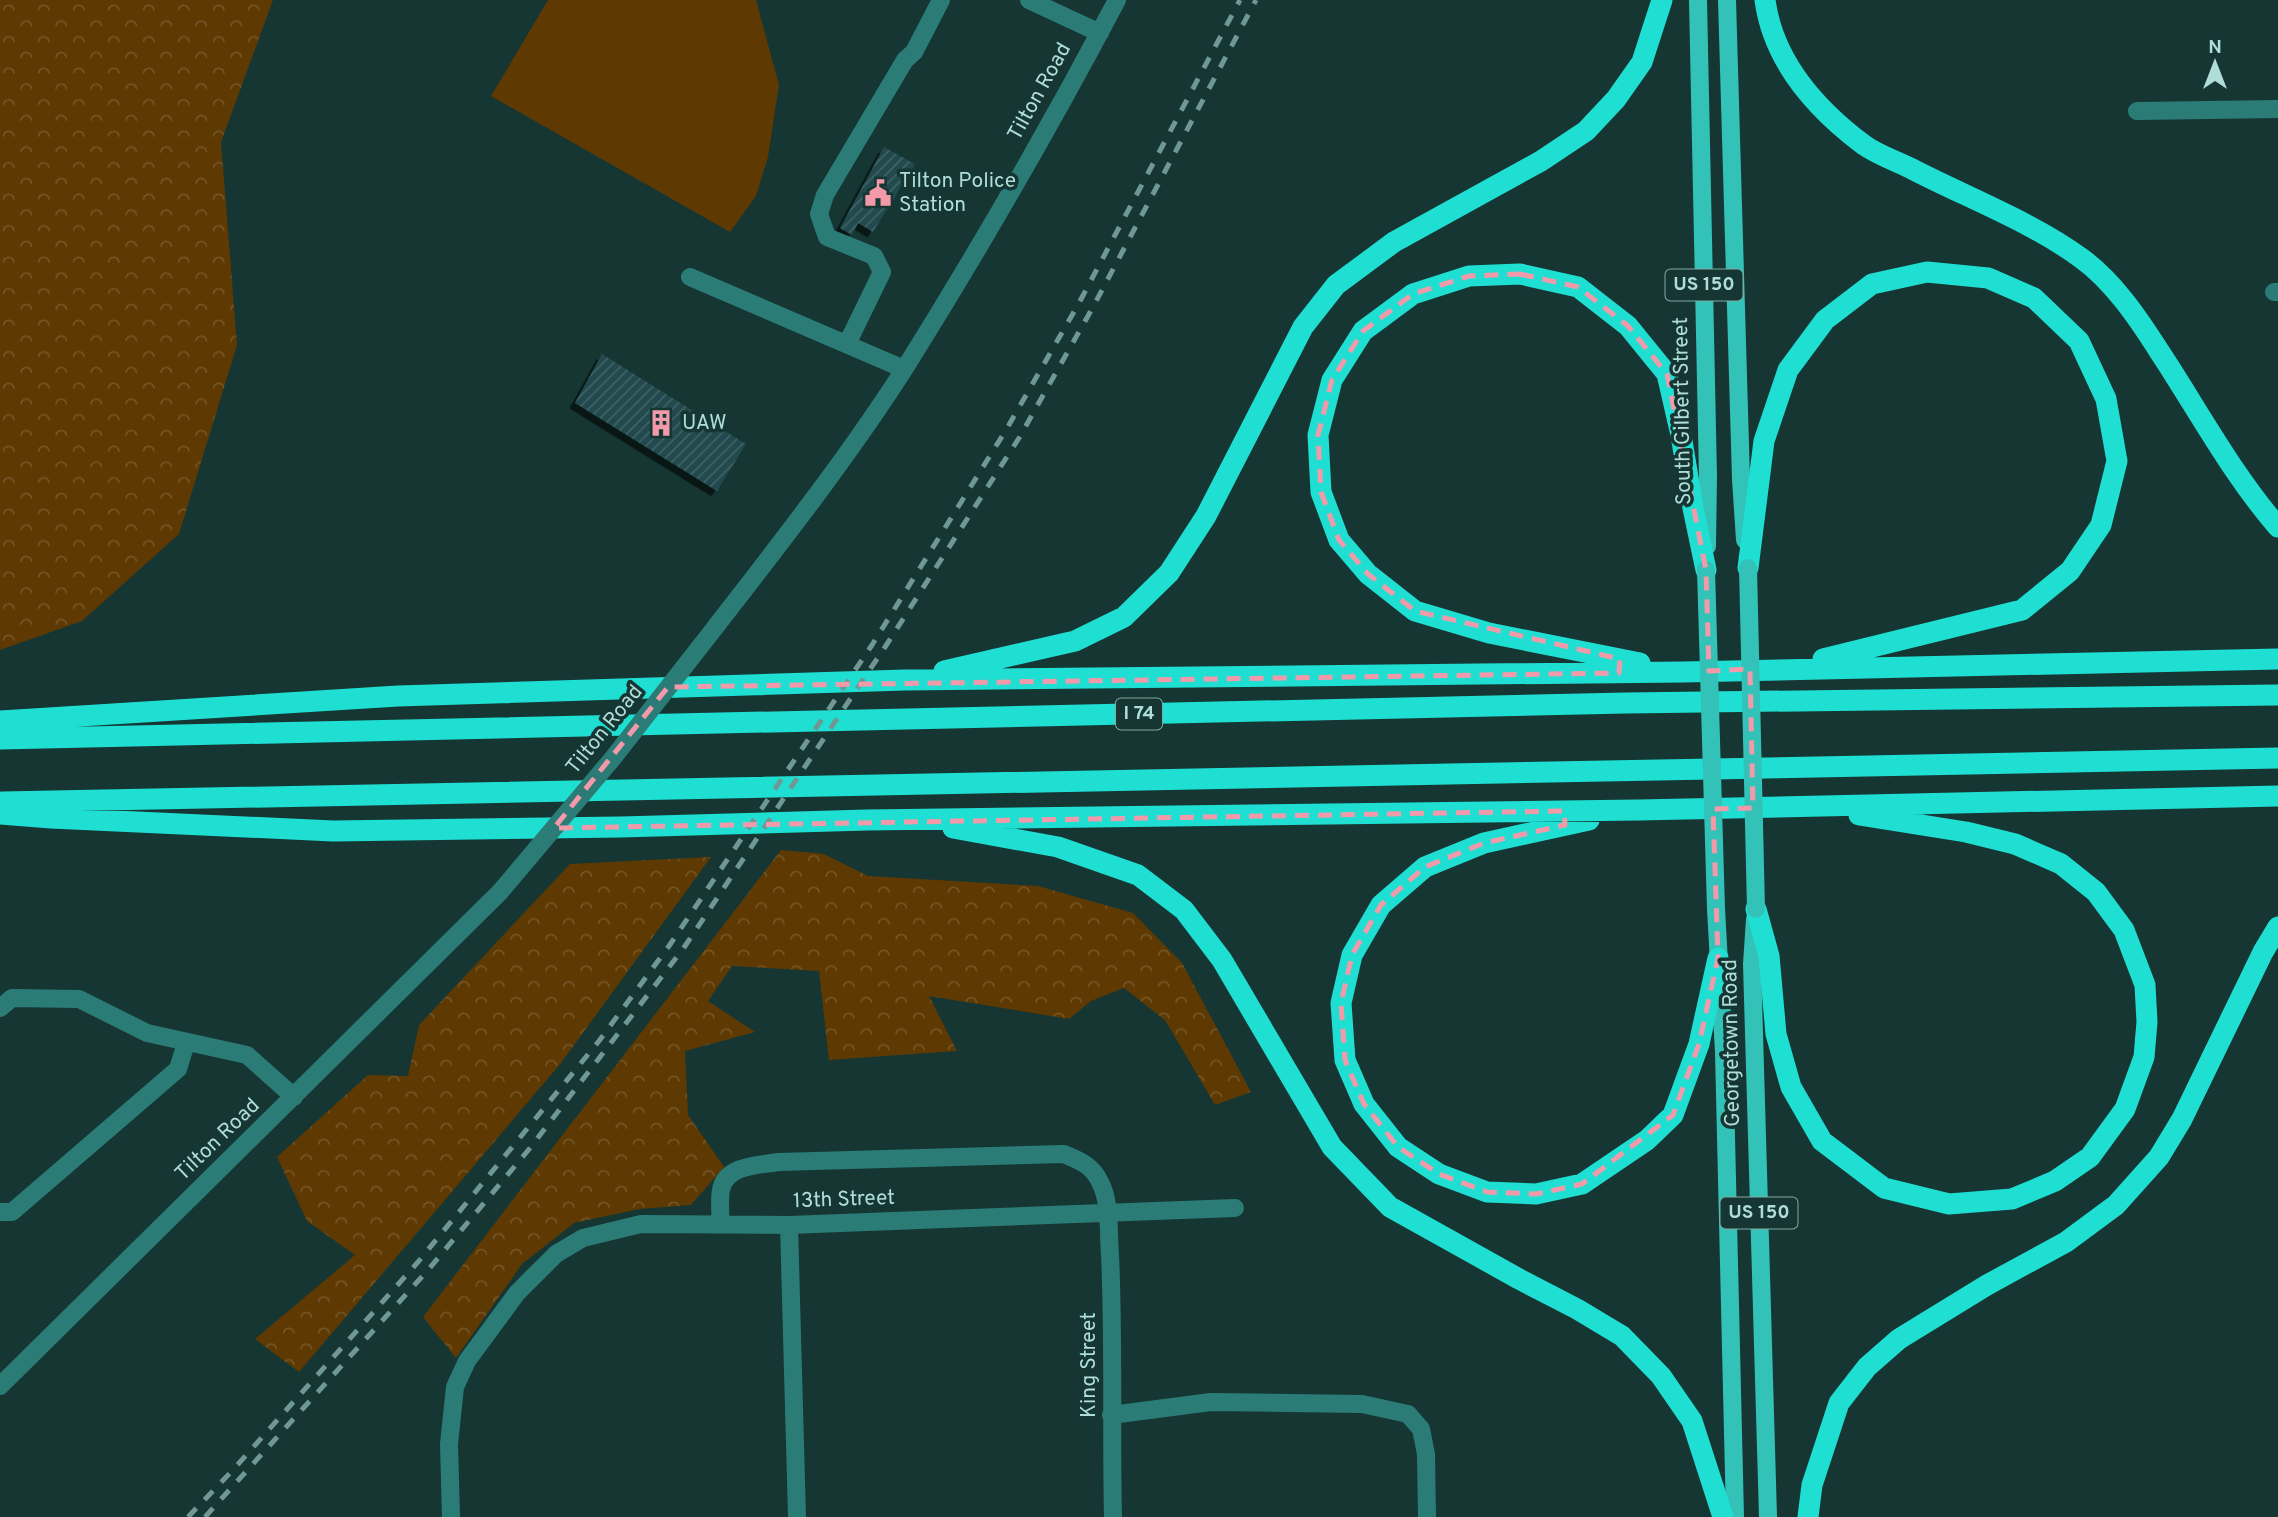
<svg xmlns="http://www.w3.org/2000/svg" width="2278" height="1517" font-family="Overpass,sans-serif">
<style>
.grass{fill:#5e3902}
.forest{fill:url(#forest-crowns)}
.building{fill:url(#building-hatch);filter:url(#shadow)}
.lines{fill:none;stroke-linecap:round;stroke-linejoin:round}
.minor{stroke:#2b7c76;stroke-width:18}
.major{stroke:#33c2b8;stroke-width:18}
.highway{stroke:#1fdfd3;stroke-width:21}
.rail{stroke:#6f9894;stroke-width:5;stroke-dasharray:12 12;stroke-linecap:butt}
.minor-bridge{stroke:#2b7c76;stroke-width:18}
.major-bridge{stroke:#33c2b8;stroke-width:18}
.marked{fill:none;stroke:#f39aaa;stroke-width:5;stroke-dasharray:14 9;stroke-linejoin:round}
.labels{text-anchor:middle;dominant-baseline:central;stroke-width:7;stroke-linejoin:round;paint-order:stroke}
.shield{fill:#153633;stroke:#81aba6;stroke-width:2}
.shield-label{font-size:19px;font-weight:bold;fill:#afddd8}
.street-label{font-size:21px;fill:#afddd8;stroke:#153633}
.poi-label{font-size:21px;fill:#afddd8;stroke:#153633;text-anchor:start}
</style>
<defs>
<pattern id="forest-crowns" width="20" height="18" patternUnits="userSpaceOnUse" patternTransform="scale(1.75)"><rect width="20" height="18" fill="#5e3902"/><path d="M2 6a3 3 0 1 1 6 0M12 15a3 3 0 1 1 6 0" fill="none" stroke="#735526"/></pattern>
<pattern id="building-hatch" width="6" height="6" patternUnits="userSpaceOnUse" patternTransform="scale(1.75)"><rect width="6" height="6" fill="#21484d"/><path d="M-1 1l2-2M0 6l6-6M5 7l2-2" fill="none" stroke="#3f6266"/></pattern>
<filter id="shadow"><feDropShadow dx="-5.5" dy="5.5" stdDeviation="0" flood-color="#0009"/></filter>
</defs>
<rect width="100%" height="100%" fill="#153633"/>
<path class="grass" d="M548 0H756L779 85 768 157 756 196 730 232 491 96Z"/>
<path class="forest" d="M0 0H273L221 142 237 345 179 534 82 621 0 650Z
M781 850 824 854 868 876 1038 886 1133 913 1182 963 1251 1092 1215 1105 1165 1020 1124 988 1091 1001 1069 1019 929 996 957 1051 829 1060 819 971 732 966 708 1001 755 1032 685 1051 688 1115 724 1167 691 1205 639 1209 574 1223 522 1264 456 1358 423 1317Z
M711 857 561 1063 299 1372 255 1339 355 1255 307 1221 277 1157 368 1075 408 1076 419 1025 570 864Z"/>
<path class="building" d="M884 147 915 164 873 232 858 223 852 235 840 228Z
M602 354 746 444 717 491 575 403Z"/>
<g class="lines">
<path class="minor" d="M1029 0 1100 33
M2137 111 2278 109
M690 277 904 369
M2274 292H2278
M847 344 882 272 874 256 827 237 819 214 825 195 905 60 914 52 941 0
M717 625C782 541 848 457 905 368 980 248 1051 125 1117 0
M0 1008 12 998 79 999 147 1033 247 1055 294 1097
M0 1212H12L178 1069 186 1043
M720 1224C721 1213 719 1200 721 1190 725 1165 760 1165 779 1162L1064 1154C1080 1161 1092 1165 1100 1182 1111 1203 1108 1232 1110 1255 1114 1342 1111 1430 1113 1517
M789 1225 797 1517
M0 1386 500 892
M1111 1415 1211 1402 1362 1404 1408 1414 1421 1429 1426 1454 1427 1517
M451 1517 449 1444 455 1387 467 1361 517 1293 556 1254 583 1238 641 1224 789 1225 1235 1208"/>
<path class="major" d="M1698 0 1708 477 1707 546
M1727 0 1741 479 1745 540
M1716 909 1724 1052 1735 1517
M1755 919 1752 964 1768 1517"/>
<path class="highway" d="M1765 0C1773 61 1816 109 1864 145 1878 155 1896 161 1912 169 1966 197 2032 222 2081 258 2113 281 2138 318 2159 351 2198 410 2232 474 2278 527
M1748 568 1764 441 1788 370 1825 320 1872 284 1927 272 1988 278 2034 298 2079 341 2106 399 2117 461 2101 525 2070 571 2022 610 1823 659
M1640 663 1489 633 1415 611 1368 574 1339 540 1321 492 1318 435 1332 380 1363 331 1413 294 1469 276 1520 274 1578 287 1628 326 1667 374 1681 435 1693 508 1706 570
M944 671 1075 641 1124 617 1169 573 1206 516 1303 327 1336 285 1394 242 1541 161 1586 131 1616 99 1642 62 1662 0
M0 721 398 696 905 680 1683 672 2278 659
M0 739 1626 703 2278 695
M2 802 2278 758
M0 814 51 818 333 831 621 827 867 820 1639 810 2278 796
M1589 820 1484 843 1425 867 1381 905 1352 955 1341 1003 1345 1060 1364 1104 1398 1147 1439 1174 1487 1192 1536 1194 1582 1184 1647 1140 1673 1115 1699 1044 1718 958
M953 828 1058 847 1138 875 1184 910 1222 960 1332 1147 1390 1207 1519 1279 1577 1309 1622 1336 1661 1376 1692 1421 1723 1517
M1756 909 1769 956 1776 1034 1791 1087 1822 1141 1884 1188 1949 1204 2012 1199 2055 1181 2090 1157 2125 1109 2144 1057 2147 1022 2145 985 2124 930 2096 892 2061 864 2015 844 1966 832 1859 815
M1808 1517 1812 1485 1839 1403 1867 1367 1899 1339 1987 1285 2066 1242 2116 1205 2159 1157 2182 1119 2263 952 2278 927"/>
<path class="rail" d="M188 1517 232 1471 418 1262 599 1041 669 946 872 645 1006 430 1079 303 1240 0
M205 1517 428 1270 530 1148 683 949 887 644 1019 438 1093 307 1256 0"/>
<path class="minor-bridge" d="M500 892 613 758 717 625"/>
<path class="major-bridge" d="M1748 568 1756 909
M1706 570 1716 909"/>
</g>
<path class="marked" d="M1520 274 1578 287 1628 326 1667 374 1706 570 1709 671 1750 669 1753 808 1713 809 1718 958 1699 1044 1673 1115 1582 1184 1536 1194 1487 1192 1439 1174 1398 1147 1364 1104 1345 1060 1341 1003 1352 955 1381 905 1425 867 1484 843 1565 825 1564 811 554 828 668 687 1619 673 1620 659 1415 611 1368 574 1339 540 1321 492 1318 435 1332 380 1363 331 1413 294 1469 276Z"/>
<defs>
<symbol id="civic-bare" viewBox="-9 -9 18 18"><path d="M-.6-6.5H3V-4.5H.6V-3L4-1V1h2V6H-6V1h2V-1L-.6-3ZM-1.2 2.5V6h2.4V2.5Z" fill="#f39aaa" stroke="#153633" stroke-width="2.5" paint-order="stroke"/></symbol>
<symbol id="building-bare" viewBox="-9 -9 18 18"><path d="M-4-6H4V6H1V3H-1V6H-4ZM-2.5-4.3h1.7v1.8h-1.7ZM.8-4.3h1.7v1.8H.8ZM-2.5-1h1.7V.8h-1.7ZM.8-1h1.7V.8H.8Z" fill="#f39aaa" stroke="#153633" stroke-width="2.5" paint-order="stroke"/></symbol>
</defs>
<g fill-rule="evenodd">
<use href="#civic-bare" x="859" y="174" width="38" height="38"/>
<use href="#building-bare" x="642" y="404" width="38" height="38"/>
</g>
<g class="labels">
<g class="shield">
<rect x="1665.5" y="269.5" width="77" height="31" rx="5"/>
<rect x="1116" y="698.5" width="46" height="31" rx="5"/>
<rect x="1720.5" y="1197.5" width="77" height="31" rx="5"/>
</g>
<g class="shield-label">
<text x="1704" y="285">US 150</text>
<text x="1139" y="714">I 74</text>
<text x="1759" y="1213">US 150</text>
</g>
<g class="street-label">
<text transform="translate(1040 92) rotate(-61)">Tilton Road</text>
<text transform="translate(1683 411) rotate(-91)">South Gilbert Street</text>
<text transform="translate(605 730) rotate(-51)">Tilton Road</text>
<text transform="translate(1732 1043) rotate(-91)">Georgetown Road</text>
<text transform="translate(218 1140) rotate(-44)">Tilton Road</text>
<text transform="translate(844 1200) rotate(-2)">13th Street</text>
<text transform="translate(1089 1365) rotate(-90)">King Street</text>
</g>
<g class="poi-label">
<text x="899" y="181">Tilton Police<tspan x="899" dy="24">Station</tspan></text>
<text x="682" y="423">UAW</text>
</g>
</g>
<g transform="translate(2215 63)" stroke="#153633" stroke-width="5" paint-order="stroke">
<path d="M0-5L12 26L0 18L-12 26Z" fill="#afddd8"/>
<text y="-10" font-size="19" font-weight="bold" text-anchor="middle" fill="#afddd8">N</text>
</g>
</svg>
